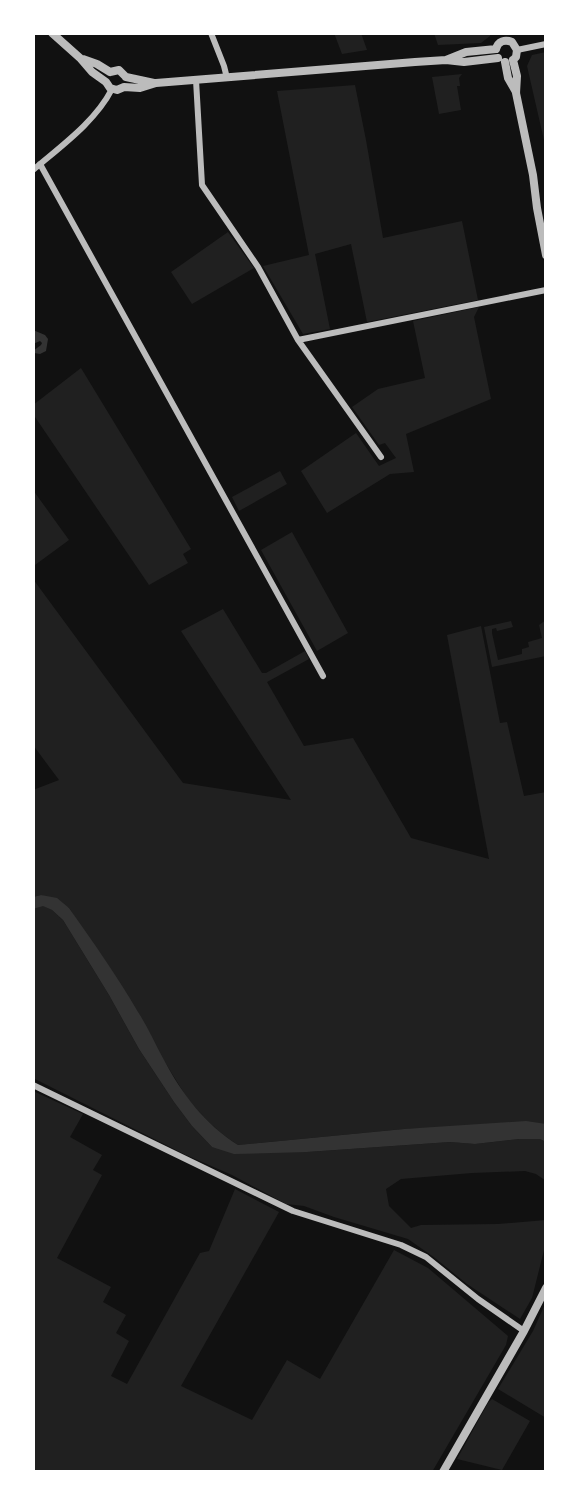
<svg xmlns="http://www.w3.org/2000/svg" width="579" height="1505" font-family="Raleway,sans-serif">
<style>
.green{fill:#202020}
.water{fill:#333}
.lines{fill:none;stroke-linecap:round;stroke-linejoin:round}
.minor{stroke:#bcbcbc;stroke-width:6}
.tertiary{stroke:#bcbcbc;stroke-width:8}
</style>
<rect width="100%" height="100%" fill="#111"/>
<path class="green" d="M334,33H361L367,50L342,54Z
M434,33H490V36L481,43L438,45Z
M546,52V149L527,66L532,55Z
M462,74L459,78L460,86H457L461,110L439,114L432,77Z
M355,85L366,140L383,238L462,221L478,300L367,322L351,244L315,254L330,329L303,334L263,266L309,255L277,91Z
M228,232L254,268L192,304L171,272Z
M479,307L474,317L491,399L406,434L414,472L390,474L327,513L301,471L356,433L379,466L396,458L385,443L379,445L352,407L378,389L425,378L413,321Z
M81,368L191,549L183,554L188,563L149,585L33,414V405Z
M280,471L287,484L239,511L232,497Z
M33,490L69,540L35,565L33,563Z
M292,532L348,633L317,651L261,550Z
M33,579L183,783L291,800L181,631L223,609L262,673H266L305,651L309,659L267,682L304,746L353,738L411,838L489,859L447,635L481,626L500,723L507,722L524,796L546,792V1124L404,1129L238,1145C218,1133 204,1117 189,1101L69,908L41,895L33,897V790L59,780L33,745Z
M546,620V656L492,667L484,627L511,621L513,627L497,631L496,628L492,629V633L498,660L522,654V649L529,647L528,642L542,638L539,625Z
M42,905L52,910L63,920L109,995L139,1049L174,1102L192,1126L212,1147L307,1152L450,1142L475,1144L519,1139H540L546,1142V1181L536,1174L525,1171L472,1173L401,1179L386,1189L389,1206L411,1228L421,1225L498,1224L546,1220V1242L532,1298L520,1319L467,1284L435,1258L408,1239L334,1217L304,1206L286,1204L232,1175L186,1155L33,1078V909Z
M33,1091L83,1114L70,1137L102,1155L93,1170L102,1175L57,1258L111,1287L103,1302L126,1315L116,1333L129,1341L111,1376L127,1384L200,1253L209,1251L235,1189L279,1212L181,1386L252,1420L287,1360L320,1379L394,1250L428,1268L508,1336L506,1345L432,1472H33Z
M546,1302V1418L498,1389L533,1331Z
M492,1399L530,1421L502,1470L457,1459L488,1403Z"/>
<path class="water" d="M33,330L45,335L48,339L46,351L40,354L34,353L33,351L41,345L42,343L40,341L33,344Z
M41,895L57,898L69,908C93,942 117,976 138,1012C148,1027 155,1044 164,1060C182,1094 205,1124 238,1145L404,1129L526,1121L546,1124V1142L540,1139H519L475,1144L450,1142L307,1152L234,1154L212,1147L192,1126L174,1102L139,1049L109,995L63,920L52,910L43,906L33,909V897Z"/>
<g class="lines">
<path class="minor" d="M211,33L224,66L227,78
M517,50L546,44
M196,80L202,185L258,267L298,340L381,457
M40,164L323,676
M33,170C61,146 95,122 112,89
M298,340L546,290
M33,1085L293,1211L401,1245L426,1257L478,1299L524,1331"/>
<path class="tertiary" d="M52,33L80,58L92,72L106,82L110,88L117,90L124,87L140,88L156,83L415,62L446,60L464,62L498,58
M496,49C498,41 505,39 512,42L517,50L516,57L513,60
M83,59L97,64L110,72
M446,60L466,52L496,49
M513,60L517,76L516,93L533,175L537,208L546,255
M505,62L508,78L516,92
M110,72L119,70L126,77
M126,77L154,83
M443,1472L524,1331L546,1288"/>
</g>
<rect width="579" height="1505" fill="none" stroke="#ffffff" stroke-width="70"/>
</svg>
